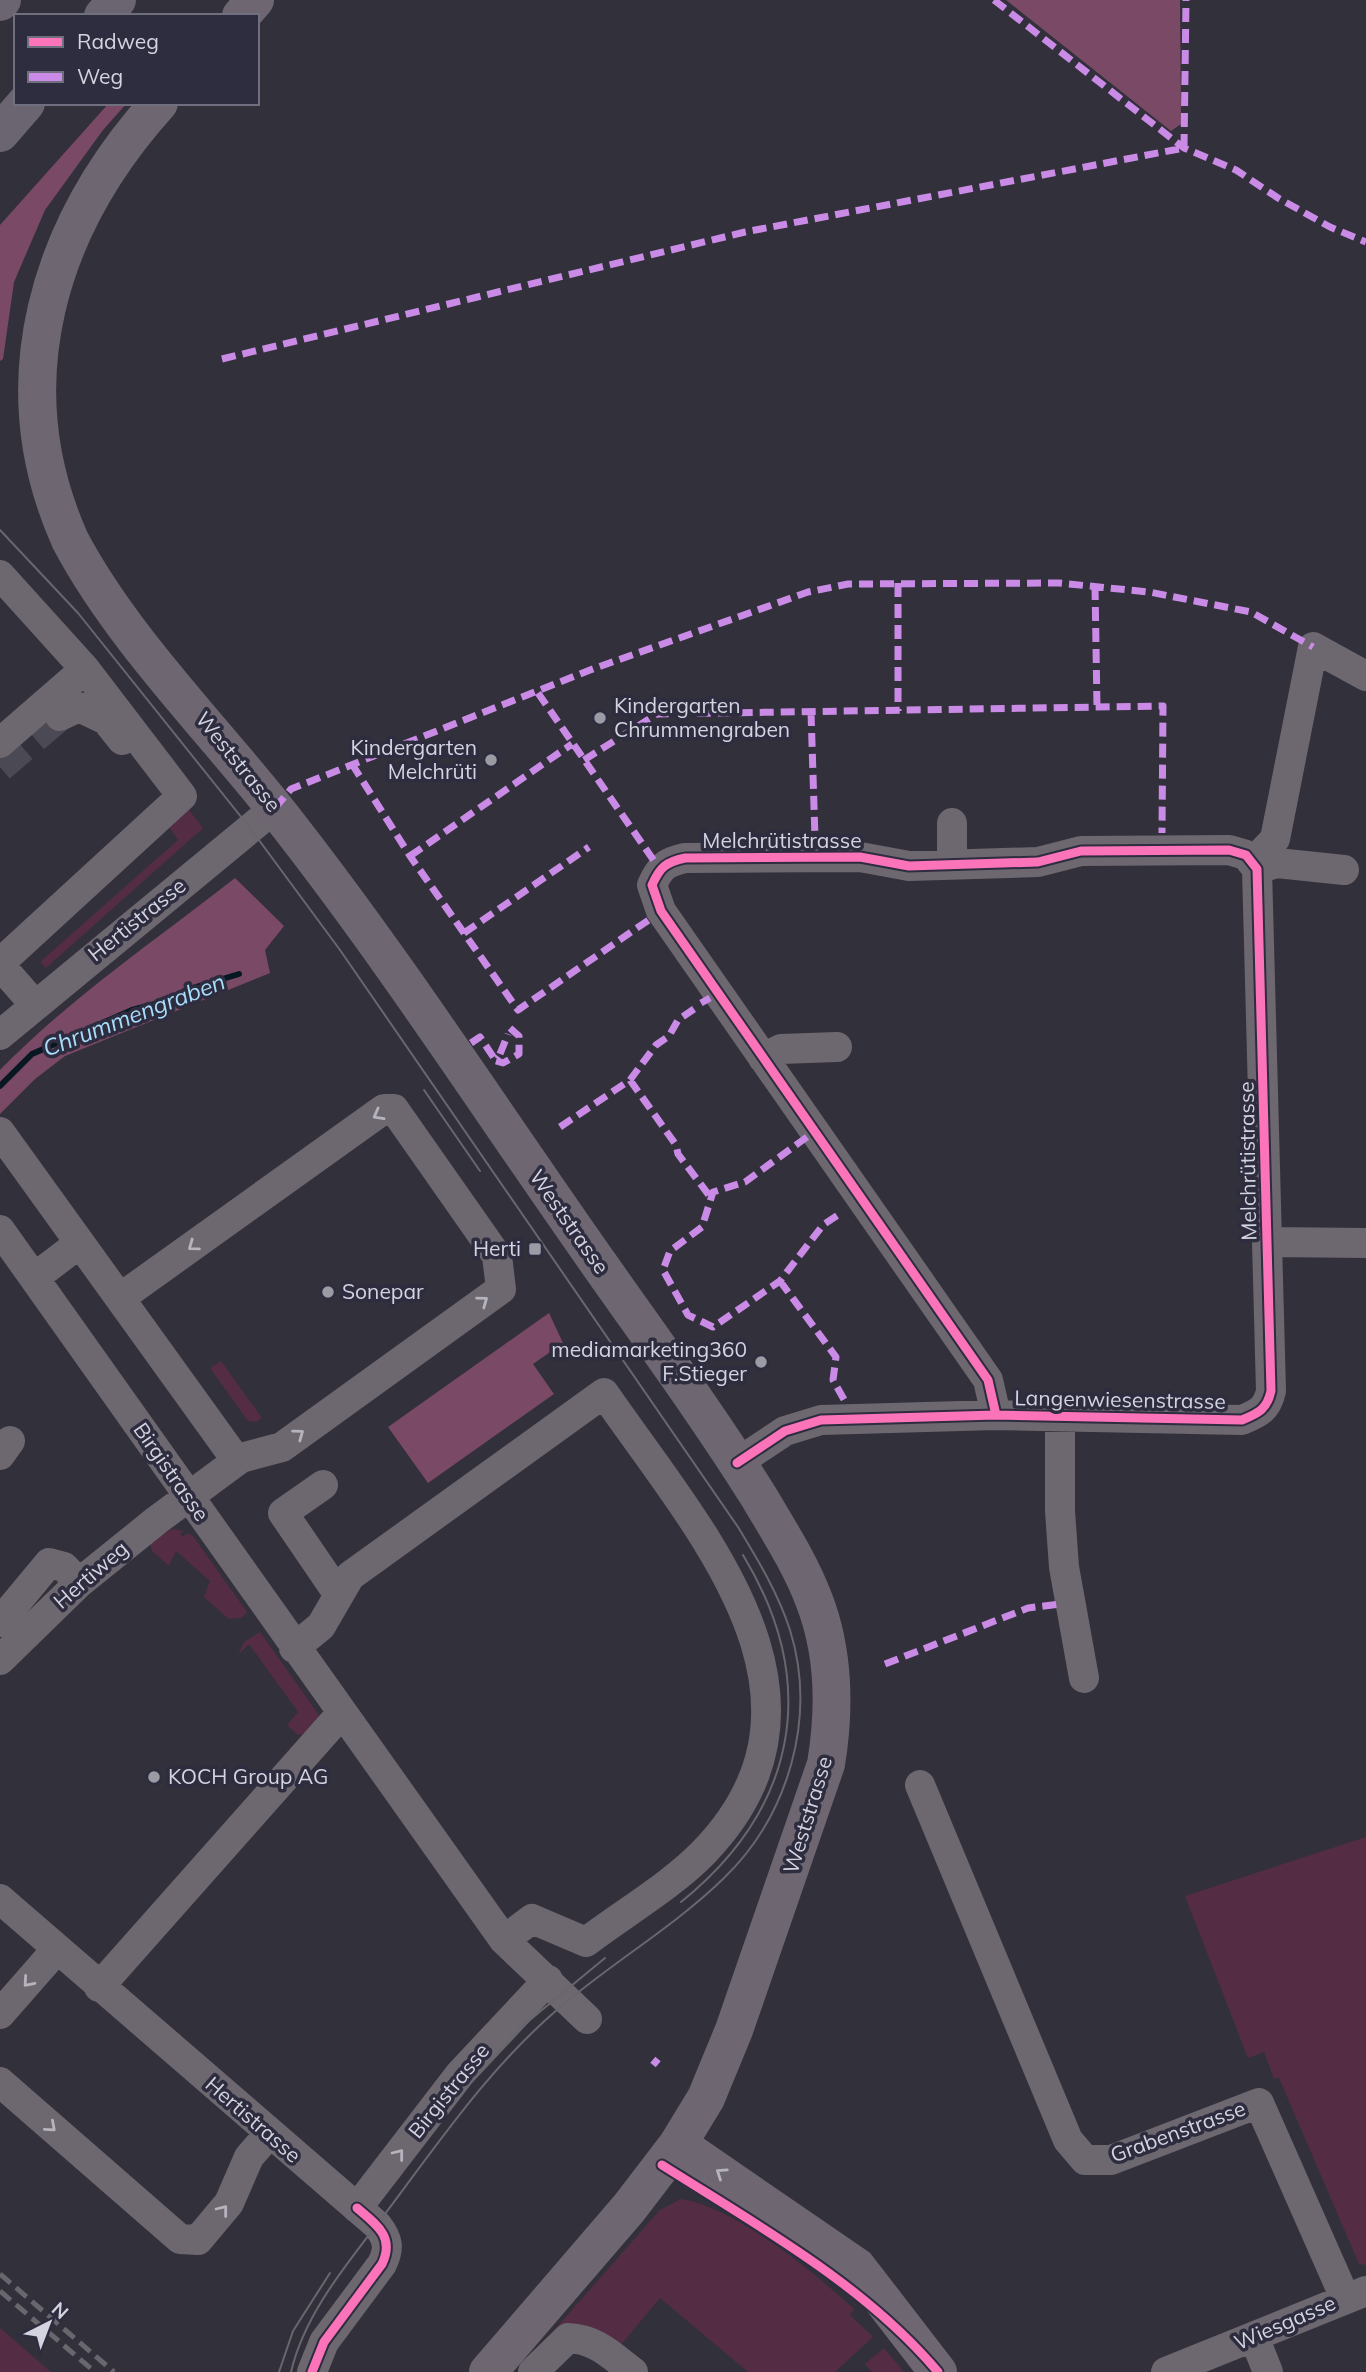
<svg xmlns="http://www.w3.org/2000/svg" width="1366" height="2372" font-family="Mulish,sans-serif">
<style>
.green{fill:#542d45}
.forest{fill:#7a4966}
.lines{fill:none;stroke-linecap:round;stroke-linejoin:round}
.stream{stroke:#071823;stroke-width:6}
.minor-tunnel{stroke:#4a4954;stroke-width:30;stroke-dasharray:30 15;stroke-linecap:butt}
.minor{stroke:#6d6770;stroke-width:30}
.major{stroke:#6e6772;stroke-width:38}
.highway{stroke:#6a6571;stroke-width:38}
.tram{stroke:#69666d;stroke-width:2}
.rail{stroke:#69666d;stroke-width:5;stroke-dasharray:14 7;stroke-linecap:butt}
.quiet{stroke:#ca8be6;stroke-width:7;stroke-dasharray:14 7;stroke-linecap:butt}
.cycleway-casing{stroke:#2e2c3f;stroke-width:13}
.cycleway{stroke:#fb73b8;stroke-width:9}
.oneway{stroke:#b5b3be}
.oneway2{stroke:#b5b3bf}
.poi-dot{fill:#9b9ba6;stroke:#2e2c3f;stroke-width:2.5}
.labels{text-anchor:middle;stroke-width:7;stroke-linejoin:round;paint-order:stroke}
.poi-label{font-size:21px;fill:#d4d4e0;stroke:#2e2c3f;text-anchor:start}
.street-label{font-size:21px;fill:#d4d4e0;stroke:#2e2c3f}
.water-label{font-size:23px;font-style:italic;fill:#a7ddfb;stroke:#2e2c3f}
</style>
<rect width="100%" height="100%" fill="#32303b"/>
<path class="green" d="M189,810L203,828L46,968L40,962L178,840L169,827Z
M221,1361L262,1418L256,1422L248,1421L210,1368Z
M172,1529L184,1531L180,1534L183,1537L188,1533L193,1536L247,1612L241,1618L229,1619L204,1597L210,1581L176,1551L169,1566L152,1551L150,1542Z
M260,1632L319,1715L312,1730L309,1727L305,1733L298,1735L287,1725L298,1712L249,1644L238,1655L244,1642Z
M1366,1837V2265L1359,2264L1279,2078L1274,2079L1264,2052L1248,2058L1185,1896Z
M681,2199C733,2206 815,2273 854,2309L850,2315L873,2337L835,2372H748L660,2298L620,2346L548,2337L660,2210Z
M0,2328L51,2372H0Z
M884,2348L904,2372H872L865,2364Z"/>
<path class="forest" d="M1006,0H1180L1181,124L1171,131Z
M109,103H127L103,130L45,210L14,282L3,359L0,361V225Z
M235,878L284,926L265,950L270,973L65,1056L35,1079L0,1114V1070C70,998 156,940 235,878Z
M549,1313L563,1343L533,1364L554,1394L428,1483L388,1427Z"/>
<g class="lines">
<path class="stream" d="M0,1086L32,1054L132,1010L170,1000L186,990L239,974"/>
<path class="minor-tunnel" d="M0,767L60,716"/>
<path class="minor" d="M0,575L85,669L0,743
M60,716L79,707L106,720L122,740
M952,823V864
M1253,862L1275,839L1313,647L1366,676
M1257,869L1277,863L1344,870
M0,963L182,796L85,669
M0,965L34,1004
M0,1035L275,808
M763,1058L781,1049L837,1047
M0,1132L237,1461
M0,1230L504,1940L587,2019
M1268,1242L1366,1243
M34,1278L80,1243
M1060,1416V1511L1064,1567L1084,1678
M0,1455L10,1441
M737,1463L785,1431L821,1420L996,1415L1242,1420C1259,1413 1267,1409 1271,1391L1257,869L1246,855L1229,850L1081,851L1038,862L909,866L860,857L685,858C666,862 660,867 652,885L661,911L988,1380L996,1415
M323,1485L283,1513L339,1595
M0,1622L49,1563L64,1567L79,1583
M294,1648L321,1626L350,1576L604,1393C695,1526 855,1696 704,1852C671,1886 624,1913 586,1942L532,1919L504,1940
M0,1660L79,1583L157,1520L241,1458L282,1447L501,1289L497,1256L394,1109H384L120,1298
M920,1785L1068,2140L1085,2160H1111L1259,2103L1345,2298
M0,1899L377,2225C388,2239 390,2248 382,2264L324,2342L312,2372
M99,1987L341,1714
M0,2014L57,1949
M0,2082L180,2239L198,2240L229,2203L249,2157L269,2134
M357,2208L460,2074L548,1980
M1254,2337L1268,2372
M533,2372L568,2338C596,2339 612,2356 633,2372
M1166,2372L1366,2291"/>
<path class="major" d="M241,16L255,0
M159,103C48,226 0,383 70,540C123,641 219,735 289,826C399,967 496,1118 599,1264C653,1341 709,1417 759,1497C779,1531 800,1563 814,1600C834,1651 835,1710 826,1764L734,2030L706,2098L678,2144L629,2208L488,2372
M678,2144L857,2267L938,2372"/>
<path class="highway" d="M0,2L2,0
M103,16L117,0
M0,133L26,103"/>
<path class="tram" d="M0,530L78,613L250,828L340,950L738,1527C758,1560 778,1593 790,1630C817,1717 789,1815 724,1878C674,1927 611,1963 558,2009C489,2068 439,2142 385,2214C349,2262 305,2312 291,2372
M424,1090L480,1171
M681,1902C797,1808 821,1684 743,1555
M469,2084L525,2024L605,1958
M279,2372L293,2331L330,2273"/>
<path class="rail" d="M0,2274L114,2372
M0,2291L95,2372"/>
<path class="quiet" d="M994,0L1184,148L1236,170L1278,198L1330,227L1366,242
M1184,148L1186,0
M222,359L745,232L1184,148
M898,583V711
M1095,586L1097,707
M538,693L659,868
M811,712L815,838
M584,760L657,714L1163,706L1162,833
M352,764L410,856L518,1010L653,917
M275,808L291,789L590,670L808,592L848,584L1059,583L1149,592L1251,612L1313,647
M410,856L572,744
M464,933L589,847
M701,1003L710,998
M471,1043L480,1037L496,1061L499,1057
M500,1054L508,1034
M496,1061L503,1063L519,1054V1036L510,1028
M630,1080L676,1145L678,1154L711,1198
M560,1127L630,1080L656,1045L669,1036L678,1020L694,1009
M807,1137L745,1182L713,1192L702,1227L670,1251L663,1270L688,1315L713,1327L780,1281L823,1225L841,1213
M780,1281L836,1357L833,1380L846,1403
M885,1664L1028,1608L1060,1604
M653,2065L658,2059"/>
<g class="cycleway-casing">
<path id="cycleway" d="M737,1463L785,1431L821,1420L996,1415L1242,1420C1259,1413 1267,1409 1271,1391L1257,869L1246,855L1229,850L1081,851L1038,862L909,866L860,857L685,858C666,862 660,867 652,885L661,911L988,1380L996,1415
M662,2165C757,2225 865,2285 938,2372
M312,2372L324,2342L382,2264C395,2237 377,2225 357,2208"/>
</g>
<use href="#cycleway" class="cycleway"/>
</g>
<defs><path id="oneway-chevron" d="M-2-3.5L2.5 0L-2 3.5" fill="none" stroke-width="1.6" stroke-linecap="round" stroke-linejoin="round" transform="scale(1.75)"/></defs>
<g class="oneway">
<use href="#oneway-chevron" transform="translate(378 1115) rotate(151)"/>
<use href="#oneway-chevron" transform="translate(193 1246) rotate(144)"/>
<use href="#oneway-chevron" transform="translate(483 1301) rotate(-36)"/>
<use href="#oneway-chevron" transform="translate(299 1434) rotate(-36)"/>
<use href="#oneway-chevron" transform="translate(28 1982) rotate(131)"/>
<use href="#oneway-chevron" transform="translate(51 2127) rotate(41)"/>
<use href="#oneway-chevron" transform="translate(399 2154) rotate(-52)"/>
<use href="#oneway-chevron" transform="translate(223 2210) rotate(-52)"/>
</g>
<use class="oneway2" href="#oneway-chevron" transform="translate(721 2173) rotate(-146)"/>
<g class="poi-dot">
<circle cx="600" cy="718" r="7"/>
<circle cx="491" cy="760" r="7"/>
<rect x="528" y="1242" width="14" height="14" rx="3.5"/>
<circle cx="328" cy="1292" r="7"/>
<circle cx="761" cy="1362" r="7"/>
<circle cx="154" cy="1777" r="7"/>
</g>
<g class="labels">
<g class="poi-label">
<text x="614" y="713">Kindergarten<tspan x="614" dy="24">Chrummengraben</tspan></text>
<text x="477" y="755" text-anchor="end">Kindergarten<tspan x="477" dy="24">Melchrüti</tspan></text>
<text x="521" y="1256" text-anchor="end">Herti</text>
<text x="342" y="1299">Sonepar</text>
<text x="747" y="1357" text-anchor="end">mediamarketing360<tspan x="747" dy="24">F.Stieger</tspan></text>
<text x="168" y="1784">KOCH Group AG</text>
</g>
<g class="street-label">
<text transform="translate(238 762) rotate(51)" y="7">Weststrasse</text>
<text x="782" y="848">Melchrütistrasse</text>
<text transform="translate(137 920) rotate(-39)" y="7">Hertistrasse</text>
<text transform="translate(1248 1161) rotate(-91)" y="7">Melchrütistrasse</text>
<text transform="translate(569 1222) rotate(55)" y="7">Weststrasse</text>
<text transform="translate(1120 1400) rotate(1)" y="7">Langenwiesenstrasse</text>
<text transform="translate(171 1472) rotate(55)" y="7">Birgistrasse</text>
<text transform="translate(91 1575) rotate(-41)" y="7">Hertiweg</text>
<text transform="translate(808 1815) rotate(-73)" y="7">Weststrasse</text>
<text transform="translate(449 2091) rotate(-51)" y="7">Birgistrasse</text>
<text transform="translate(253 2120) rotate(41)" y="7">Hertistrasse</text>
<text transform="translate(1178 2132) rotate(-20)" y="7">Grabenstrasse</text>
<text transform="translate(1285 2323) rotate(-23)" y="7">Wiesgasse</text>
</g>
<g class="water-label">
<text transform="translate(134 1015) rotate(-21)" y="8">Chrummengraben</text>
</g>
</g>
<rect x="14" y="14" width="245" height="91" fill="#2e2c3f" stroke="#706f7f" stroke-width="2"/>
<rect x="28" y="37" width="35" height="10" fill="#fb73b8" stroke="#706f7f" stroke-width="2"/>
<text x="77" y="49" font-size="21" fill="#d4d4e0">Radweg</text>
<rect x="28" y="72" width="35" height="10" fill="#ca8be6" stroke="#706f7f" stroke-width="2"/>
<text x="77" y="84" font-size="21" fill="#d4d4e0">Weg</text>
<g transform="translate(49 2323) rotate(42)" stroke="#2e2c3f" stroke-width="5" paint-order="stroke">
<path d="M0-5L12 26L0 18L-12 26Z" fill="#d4d4e0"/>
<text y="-10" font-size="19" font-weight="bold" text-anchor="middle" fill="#d4d4e0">N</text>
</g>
</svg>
